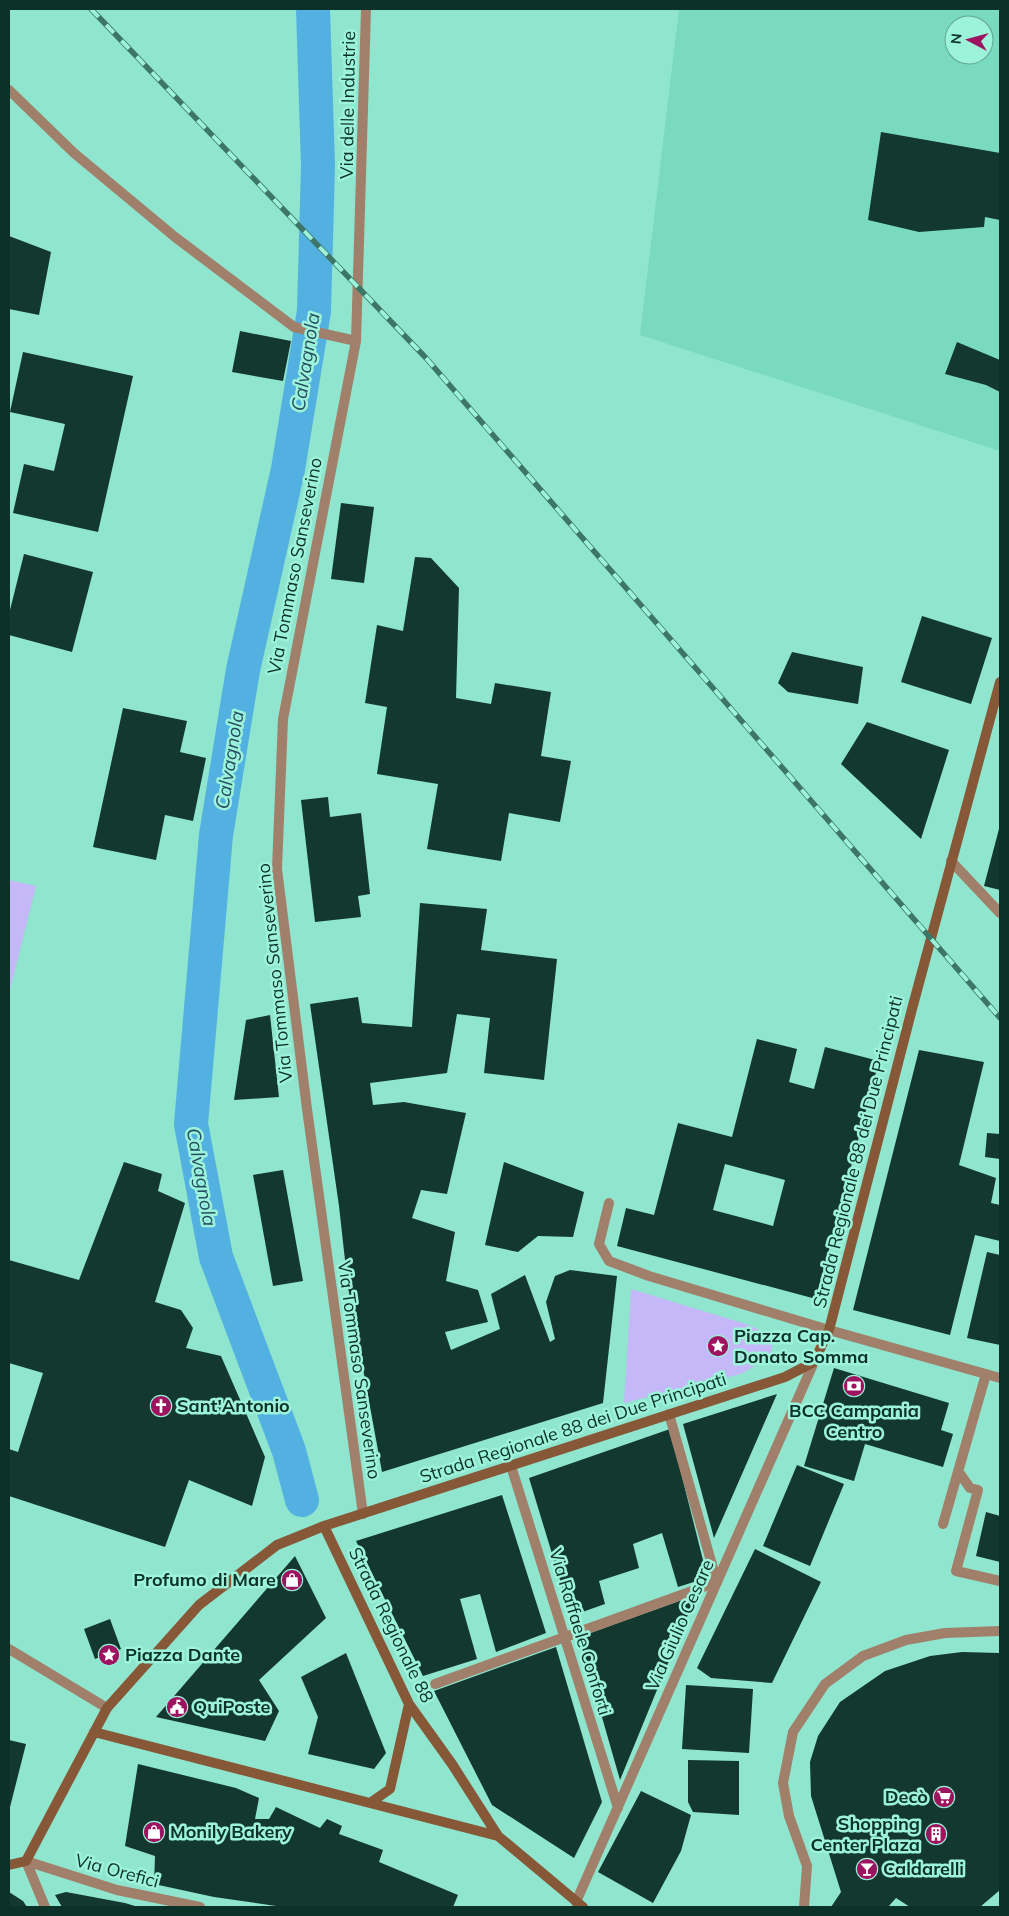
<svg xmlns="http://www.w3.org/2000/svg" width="1009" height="1916" font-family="Mulish,sans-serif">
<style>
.built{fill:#7adac0;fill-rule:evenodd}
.green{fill:#c5b8f8}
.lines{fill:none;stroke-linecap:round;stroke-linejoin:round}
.canal{stroke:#52b1e1;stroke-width:34}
.building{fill:#13382f;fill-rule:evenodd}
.service{stroke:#a1806b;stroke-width:10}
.pedestrian{stroke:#a1806b;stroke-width:10}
.minor{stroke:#a1806b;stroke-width:10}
.secondary{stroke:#875838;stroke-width:10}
.rail-casing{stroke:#3d7667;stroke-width:5.5}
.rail{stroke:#9cf3da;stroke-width:4;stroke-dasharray:11;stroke-linecap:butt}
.labels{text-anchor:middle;stroke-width:5;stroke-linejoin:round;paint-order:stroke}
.street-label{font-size:18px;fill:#0b3128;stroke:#9cf3da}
.poi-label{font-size:18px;font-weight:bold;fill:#0b3128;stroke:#9cf3da;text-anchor:start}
.water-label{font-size:19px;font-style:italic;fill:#264e63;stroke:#9cf3da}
</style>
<rect width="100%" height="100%" fill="#8fe5cd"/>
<path class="built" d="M679,9H1000V451L640,335ZM954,25H984V55H954Z"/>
<path class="green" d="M9,880L36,886L9,994Z
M631,1289L749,1325L774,1337L770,1357L741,1374L624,1403Z"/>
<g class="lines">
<path class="canal" d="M302,1500L289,1451L216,1257L191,1124L216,835L243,670L288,469L314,311L318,166L313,9"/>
</g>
<path class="building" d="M881,132L1000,153V220L985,217L984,227L919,232L868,220Z
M9,236L51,252L39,315L9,309Z
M240,331L291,341L283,381L232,372Z
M957,342L1000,360V392L986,385L945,374Z
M23,352L133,376L98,532L13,513L24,464L54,471L65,424L10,412Z
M341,503L374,507L364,583L331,579Z
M24,554L93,572L72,652L9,635V614Z
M415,557L431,558L459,588L456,698L491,704L495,683L551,692L541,756L571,761L560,822L509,813L501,861L427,849L438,784L377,774L387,707L365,703L377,625L403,631Z
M922,616L992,638L971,704L901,682Z
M792,652L863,667L858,704L788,692L778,683Z
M123,708L187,721L180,752L206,758L193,821L165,815L156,860L93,847Z
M867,722L949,750L921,839L841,764Z
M328,797L330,817L361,813L370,894L358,896L361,917L315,922L301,800Z
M1000,825V890L984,886Z
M420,903L487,909L481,950L557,959L544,1080L484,1073L490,1018L457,1014L447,1073L370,1083L373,1105L404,1102L466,1113L447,1194L421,1190L412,1218L455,1232L446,1281L478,1290L488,1322L445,1332L451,1350L500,1329L491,1294L525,1275L550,1342L555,1339L546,1302L555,1276L570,1270L617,1276L603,1403L382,1472L348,1287L339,1206L310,1004L358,997L362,1023L412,1027Z
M270,1015L279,1097L234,1100L246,1020Z
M757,1039L797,1049L789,1082L814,1089L825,1047L879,1061L816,1299L617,1246L626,1208L654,1215L678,1123L732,1137ZM725,1164L785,1180L773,1226L713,1210Z
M919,1050L984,1062L959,1165L996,1178L991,1203L1000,1205V1241L975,1235L950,1335L853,1310Z
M987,1133L1000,1134V1159L985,1157Z
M124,1162L162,1174L158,1191L185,1203L155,1302L181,1310L193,1328L186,1348L221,1356L265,1457L252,1506L189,1480L165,1547L9,1496V1449L18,1452L43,1373L9,1363V1260L79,1280Z
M504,1162L584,1192L573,1237L538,1236L518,1252L485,1245Z
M283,1170L303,1281L273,1286L253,1175Z
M987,1252L1000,1255V1345L967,1338Z
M834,1368L949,1403L941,1430L953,1434L943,1467L865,1444L854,1481L804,1466Z
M777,1394L714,1538L683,1424Z
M670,1429L704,1564L700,1580L678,1587L662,1533L633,1544L639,1568L599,1581L605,1604L571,1616L529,1478Z
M797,1465L844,1484L810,1566L763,1546Z
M502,1495L546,1633L496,1652L480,1594L460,1599L477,1659L423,1676L356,1541Z
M986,1512L1000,1516V1562L976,1556Z
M755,1549L821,1582L772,1683L711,1678L697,1668Z
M295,1556L326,1618L259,1680L279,1711L265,1741L156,1717Z
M696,1595L620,1780L579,1637Z
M110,1619L121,1649L95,1659L84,1629Z
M556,1647L602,1802L574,1858L492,1805L434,1691Z
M962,1652L1000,1653V1890L980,1907H910L896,1898L888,1907H831L841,1892L811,1796L810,1762L818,1736L840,1702L885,1671L930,1656Z
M346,1653L386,1753L374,1769L308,1754L318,1717L301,1677Z
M686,1685L753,1689L749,1753L682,1749Z
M9,1740L26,1744L9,1811Z
M688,1760L739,1761V1815L693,1812L688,1802Z
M138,1764L236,1788L259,1798L255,1819H269L276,1807L320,1828L327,1819L342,1826L339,1834L383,1850L379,1862L458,1895L453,1907H283L214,1897L154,1884L155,1856L125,1846Z
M641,1791L691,1815L681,1851L653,1903L598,1872Z
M9,1892L23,1901L27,1907H9Z
M66,1892L125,1903L138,1907H62L55,1895Z"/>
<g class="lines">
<path class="service" d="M669,1414L717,1582
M958,1471L970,1488L978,1490L956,1571L1000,1581
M943,1524L986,1374
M804,1907L807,1866L789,1816L783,1783L793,1732L825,1684L863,1656L906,1640L945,1633L1000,1631"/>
<path class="pedestrian" d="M26,1861L45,1907"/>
<path class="minor" d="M9,90L74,153L175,237L294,327L356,341
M951,861L1000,913
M609,1203L599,1244L609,1261L649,1276L829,1330L1000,1378
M511,1466L618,1808
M363,1514L307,1109L277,869L283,719L356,341L366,9
M9,1649L107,1708
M435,1684L717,1582
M26,1861L117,1890L200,1907
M576,1902L814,1362"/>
<path class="secondary" d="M324,1526L409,1704L452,1764L498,1836
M94,1732L498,1836L583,1907
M370,1803L390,1789L409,1704
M9,1865L26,1861L107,1708L199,1605L277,1545L324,1526L785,1377L814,1362L829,1330L912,1009L1000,682"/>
<g class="rail-casing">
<path id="rail" d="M91,9L426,358L1000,1018"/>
</g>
<use href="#rail" class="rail"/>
</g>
<defs>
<g id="sight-disc" transform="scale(1.125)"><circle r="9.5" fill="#9e1360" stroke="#9cf3da"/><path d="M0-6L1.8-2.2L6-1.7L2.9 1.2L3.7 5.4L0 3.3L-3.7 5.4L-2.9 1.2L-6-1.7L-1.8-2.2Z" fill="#fff"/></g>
<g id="bank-disc" transform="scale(1.125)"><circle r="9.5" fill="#9e1360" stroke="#9cf3da"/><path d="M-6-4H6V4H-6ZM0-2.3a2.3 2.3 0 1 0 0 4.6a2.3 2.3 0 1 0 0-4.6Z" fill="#fff"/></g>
<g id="church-disc" transform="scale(1.125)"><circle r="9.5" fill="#9e1360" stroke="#9cf3da"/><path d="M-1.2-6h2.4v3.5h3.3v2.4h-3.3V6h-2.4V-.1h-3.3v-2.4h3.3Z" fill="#fff"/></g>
<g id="shop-disc" transform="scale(1.125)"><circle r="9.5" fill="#9e1360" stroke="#9cf3da"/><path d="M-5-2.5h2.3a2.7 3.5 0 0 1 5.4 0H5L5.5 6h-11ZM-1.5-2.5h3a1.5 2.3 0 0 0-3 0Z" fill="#fff"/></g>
<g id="civic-disc" transform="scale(1.125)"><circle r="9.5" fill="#9e1360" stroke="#9cf3da"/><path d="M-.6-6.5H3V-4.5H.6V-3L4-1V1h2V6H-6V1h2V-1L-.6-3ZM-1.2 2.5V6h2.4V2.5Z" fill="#fff"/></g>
<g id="supermarket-disc" transform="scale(1.125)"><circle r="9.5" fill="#9e1360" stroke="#9cf3da"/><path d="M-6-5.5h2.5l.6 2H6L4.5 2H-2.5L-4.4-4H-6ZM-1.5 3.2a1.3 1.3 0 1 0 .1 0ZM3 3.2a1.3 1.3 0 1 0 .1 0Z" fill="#fff"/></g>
<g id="building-disc" transform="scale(1.125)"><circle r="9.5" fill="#9e1360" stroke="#9cf3da"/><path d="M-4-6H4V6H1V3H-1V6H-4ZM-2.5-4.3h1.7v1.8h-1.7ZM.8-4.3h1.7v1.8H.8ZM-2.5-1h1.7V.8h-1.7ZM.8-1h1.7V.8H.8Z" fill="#fff"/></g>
<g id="bar-disc" transform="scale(1.125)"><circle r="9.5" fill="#9e1360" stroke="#9cf3da"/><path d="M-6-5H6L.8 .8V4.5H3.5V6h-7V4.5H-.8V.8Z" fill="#fff"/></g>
</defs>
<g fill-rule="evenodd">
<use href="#sight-disc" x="718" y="1346"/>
<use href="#bank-disc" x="854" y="1386"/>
<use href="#church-disc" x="161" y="1406"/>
<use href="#shop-disc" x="292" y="1580"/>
<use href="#sight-disc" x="109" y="1655"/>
<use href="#civic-disc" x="177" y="1707"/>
<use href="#supermarket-disc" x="944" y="1797"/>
<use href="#shop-disc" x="154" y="1832"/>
<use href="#building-disc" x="936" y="1834"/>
<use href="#bar-disc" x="867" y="1869"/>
</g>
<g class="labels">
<g class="street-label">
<text transform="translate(348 105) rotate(-89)" y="6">Via delle Industrie</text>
<text transform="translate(295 566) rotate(-79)" y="6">Via Tommaso Sanseverino</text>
<text transform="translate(275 973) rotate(-96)" y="6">Via Tommaso Sanseverino</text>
<text transform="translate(858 1152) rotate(-76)" y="6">Strada Regionale 88 dei Due Principati</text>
<text transform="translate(359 1370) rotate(82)" y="6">Via Tommaso Sanseverino</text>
<text transform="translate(573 1428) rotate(-18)" y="6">Strada Regionale 88 dei Due Principati</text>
<text transform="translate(391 1625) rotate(64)" y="6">Strada Regionale 88</text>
<text transform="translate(680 1625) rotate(-66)" y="6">Via Giulio Cesare</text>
<text transform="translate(580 1632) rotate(73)" y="6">Via Raffaele Conforti</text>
<text transform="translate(117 1871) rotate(15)" y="6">Via Orefici</text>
</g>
<g class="poi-label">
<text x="734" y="1342">Piazza Cap.<tspan x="734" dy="21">Donato Somma</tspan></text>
<text x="177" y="1412">Sant'Antonio</text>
<text x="854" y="1417" text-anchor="middle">BCC Campania<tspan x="854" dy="21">Centro</tspan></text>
<text x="276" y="1586" text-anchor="end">Profumo di Mare</text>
<text x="125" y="1661">Piazza Dante</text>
<text x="193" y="1713">QuiPoste</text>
<text x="928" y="1803" text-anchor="end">Decò</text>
<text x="920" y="1830" text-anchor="end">Shopping<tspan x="920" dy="21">Center Plaza</tspan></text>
<text x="170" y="1838">Monily Bakery</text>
<text x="883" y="1875">Caldarelli</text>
</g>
<g class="water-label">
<text transform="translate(305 362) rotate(-81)" y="7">Calvagnola</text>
<text transform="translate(229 760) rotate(-81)" y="7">Calvagnola</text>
<text transform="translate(202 1177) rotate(80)" y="7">Calvagnola</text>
</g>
</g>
<rect width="1009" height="1916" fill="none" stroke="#0b3128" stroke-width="20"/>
<g transform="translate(969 40) rotate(276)"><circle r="24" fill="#9cf3da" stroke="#62a593"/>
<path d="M0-4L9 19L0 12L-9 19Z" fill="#9e1360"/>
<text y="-8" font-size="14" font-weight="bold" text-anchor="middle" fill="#0b3128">N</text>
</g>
</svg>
